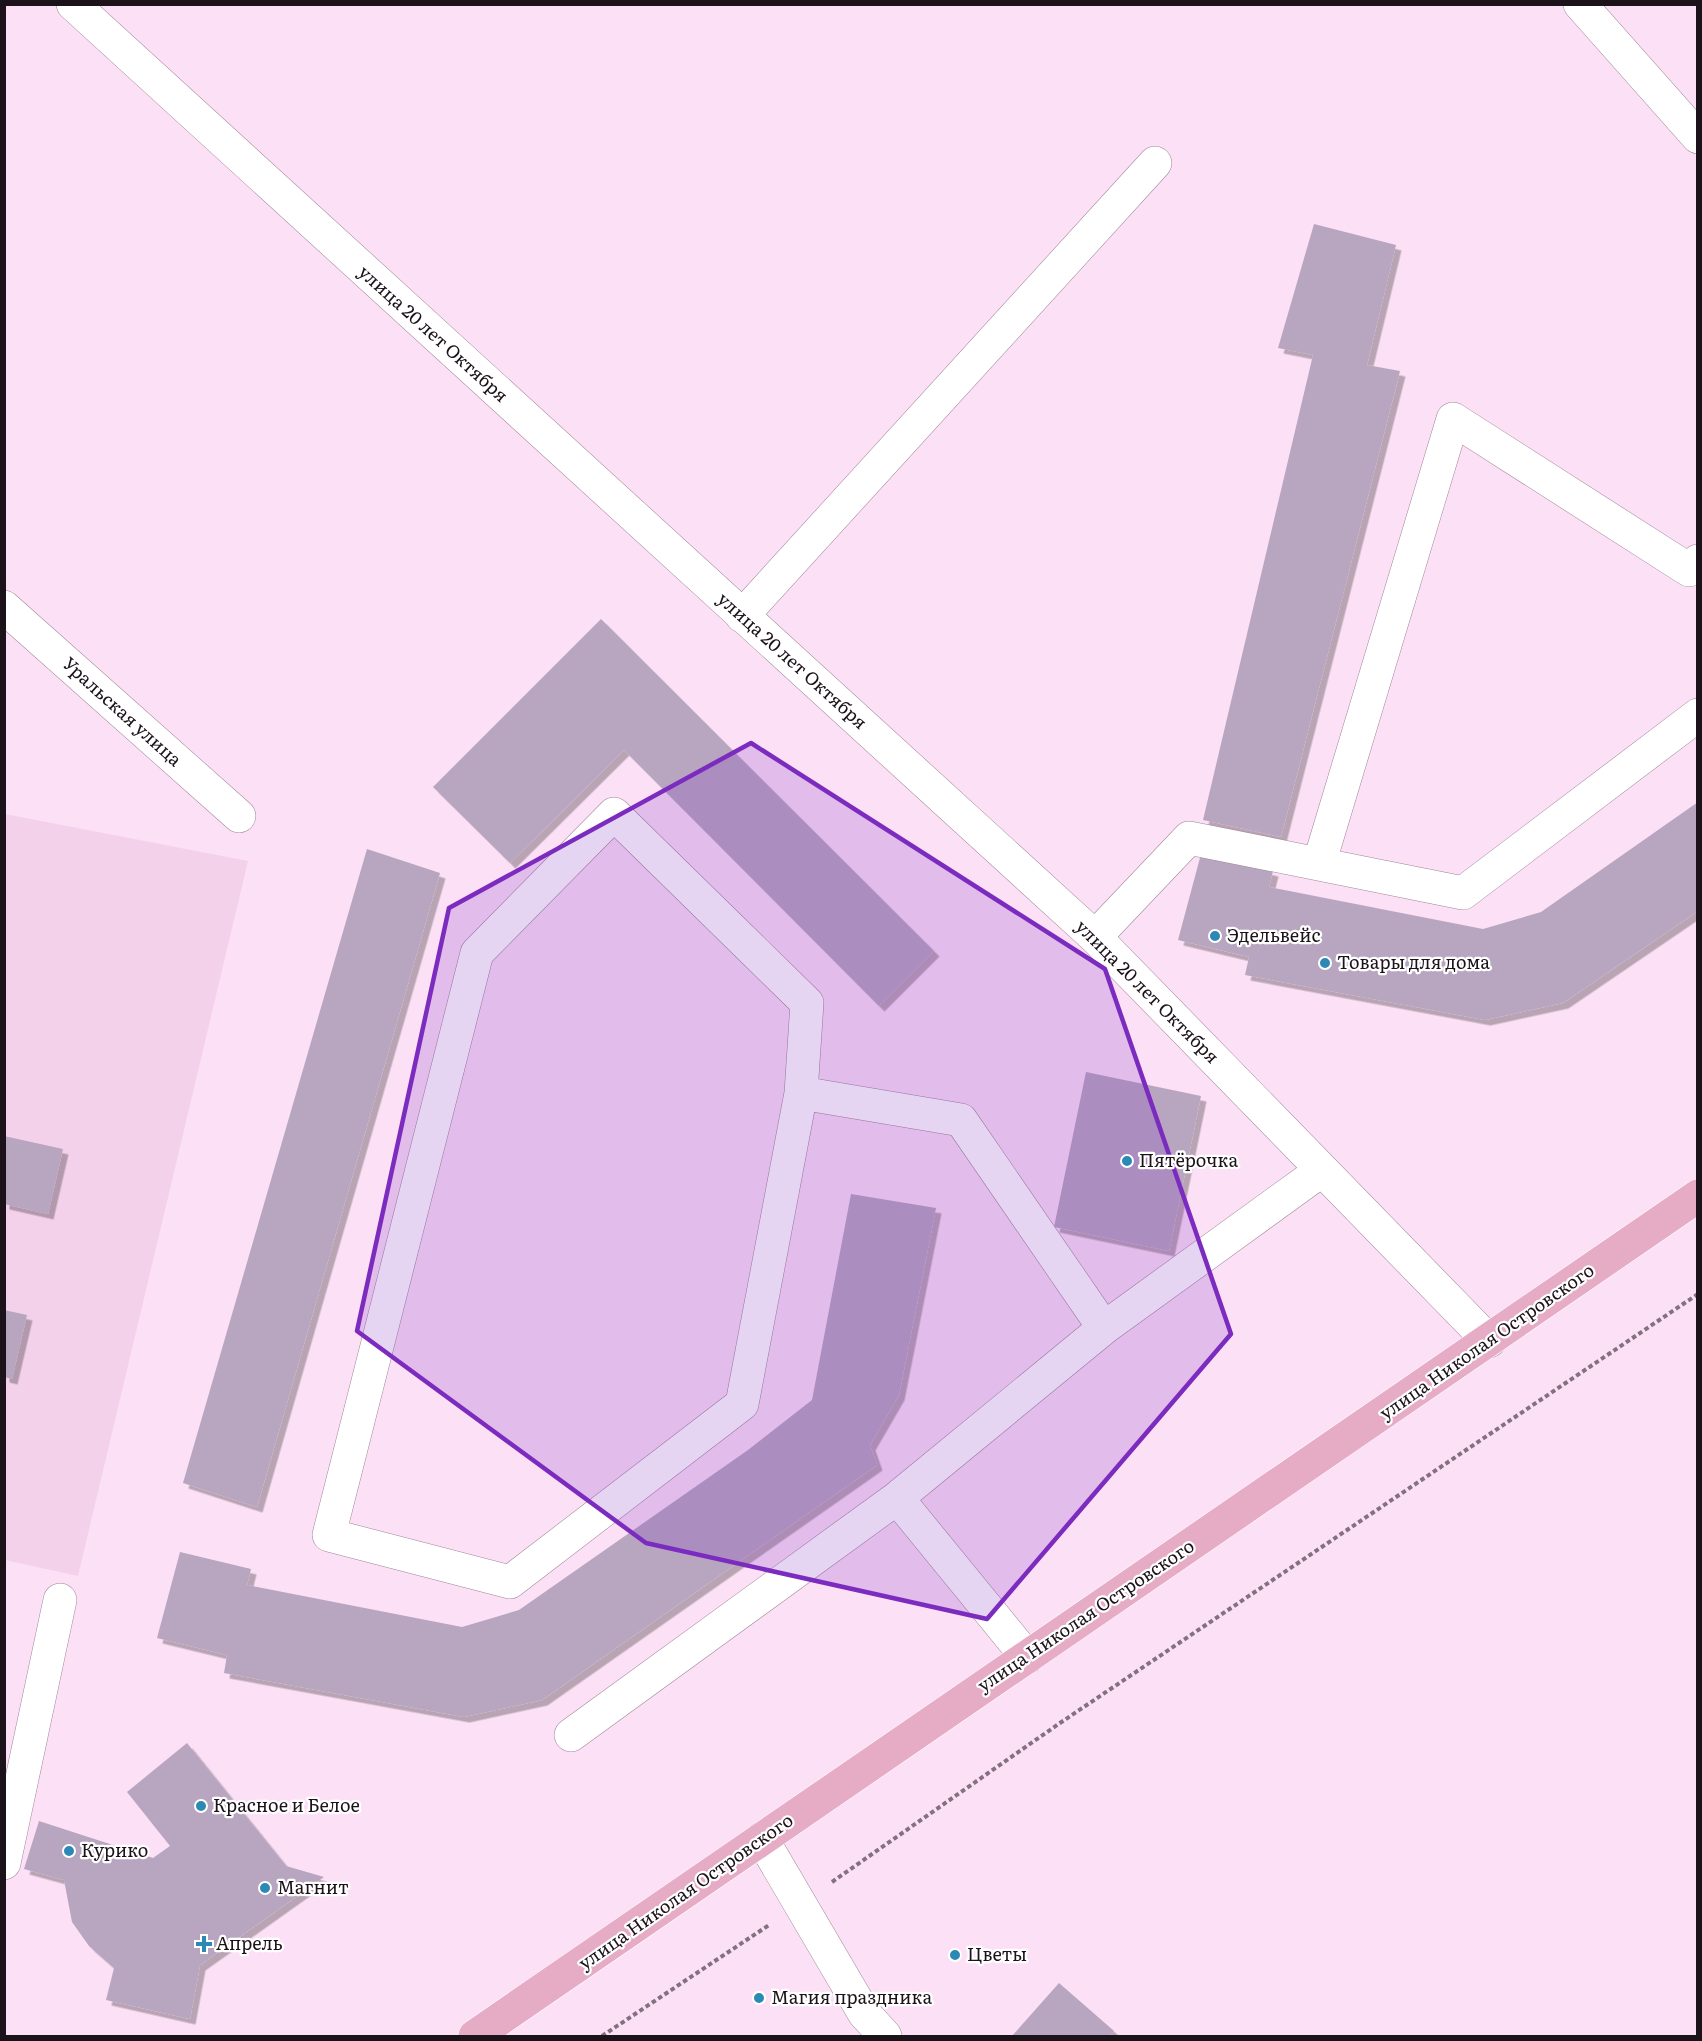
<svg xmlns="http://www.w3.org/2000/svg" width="1702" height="2041" font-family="Literata,serif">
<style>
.built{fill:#f3d1eb}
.building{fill:#b8a6c1;filter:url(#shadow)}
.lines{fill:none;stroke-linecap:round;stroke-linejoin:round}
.minor-casing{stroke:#9f8699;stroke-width:34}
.major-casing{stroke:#fff;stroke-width:34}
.path{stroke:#83717f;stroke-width:4;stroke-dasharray:4.5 3;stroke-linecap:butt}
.minor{stroke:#fff;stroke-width:33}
.major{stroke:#e7acc5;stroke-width:33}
.marked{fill:#7b2cbf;fill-opacity:0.2;stroke:#7b2cbf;stroke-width:4.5;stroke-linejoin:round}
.poi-dot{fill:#2c88b4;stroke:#fff;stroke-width:2}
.labels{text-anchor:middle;stroke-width:4.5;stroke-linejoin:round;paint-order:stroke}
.street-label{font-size:18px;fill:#1c121a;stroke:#fff}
.poi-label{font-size:18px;fill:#1c121a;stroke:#fff;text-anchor:start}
</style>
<defs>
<filter id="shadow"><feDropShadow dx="5.5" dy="5.5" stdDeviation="0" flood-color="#0004"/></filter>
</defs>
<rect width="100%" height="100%" fill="#fce0f5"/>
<path class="built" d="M5,814L248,861L78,1576L5,1560Z"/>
<path class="building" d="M1314,224L1396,245L1367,365L1400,371L1281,837L1203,820L1313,355L1278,348Z
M601,619L934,951L879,1006L624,750L510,863L433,787Z
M1698,802V911L1563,1003L1485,1020L1245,975L1249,957L1178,940L1201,854L1273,871L1269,887L1483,929L1541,912Z
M367,849L440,873L257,1507L183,1483Z
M1086,1072L1201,1096L1169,1251L1054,1227Z
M4,1136L63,1149L48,1214L4,1204Z
M851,1194L936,1208L899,1395L870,1445L877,1465L542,1700L464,1717L224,1673L227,1655L157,1638L180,1552L251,1569L247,1585L462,1627L519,1610L748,1450L812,1400Z
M4,1310L27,1315L12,1379L4,1377Z
M187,1743L286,1866L324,1877L200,1965L190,2019L106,2000L114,1968L89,1946L72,1922L64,1880L24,1869L39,1821L153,1858L170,1846L127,1792Z
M1059,1983L1114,2031L1110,2036H1012Z"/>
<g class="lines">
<g class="minor-casing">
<path id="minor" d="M73,4L1095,937L1489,1341
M1580,4L1698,137
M4,607L239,816
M742,616L1155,163
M1319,864L1453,419L1689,570L1698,561
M1095,937L1189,838L1463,893L1698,715
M801,1093L742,1404L510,1582L329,1535L477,953L614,814L807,1003L801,1093L961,1120L1104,1328L1322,1170
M1027,1657L897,1498L1104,1328
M571,1735L897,1498
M762,1839L864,2013L885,2036
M4,1863L60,1600"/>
</g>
<g class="major-casing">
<path id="major" d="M475,2036L1698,1196"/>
</g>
<path class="path" d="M832,1882L1060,1723L1698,1294
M602,2036L769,1925"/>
<use href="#minor" class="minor"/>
<use href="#major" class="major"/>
</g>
<path class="marked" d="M751,743L1105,969L1231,1334L987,1619L646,1543L357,1331L449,908Z"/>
<g class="poi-dot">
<circle cx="1215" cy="936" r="6"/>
<circle cx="1325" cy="963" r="6"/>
<circle cx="1127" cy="1161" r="6"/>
<circle cx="201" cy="1806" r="6"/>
<circle cx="69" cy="1851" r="6"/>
<circle cx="265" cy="1888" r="6"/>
<path d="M201 1935h6v6h6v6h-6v6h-6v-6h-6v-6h6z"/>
<circle cx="955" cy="1955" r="6"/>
<circle cx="759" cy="1998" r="6"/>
</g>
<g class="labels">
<g class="street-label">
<text transform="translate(433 334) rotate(42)" y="6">улица 20 лет Октября</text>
<text transform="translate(792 661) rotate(42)" y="6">улица 20 лет Октября</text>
<text transform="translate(122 712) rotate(42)" y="6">Уральская улица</text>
<text transform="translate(1147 992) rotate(45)" y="6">улица 20 лет Октября</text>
<text transform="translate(1487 1342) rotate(-35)" y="6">улица Николая Островского</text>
<text transform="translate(1086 1616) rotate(-34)" y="6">улица Николая Островского</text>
<text transform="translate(686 1892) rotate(-35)" y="6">улица Николая Островского</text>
</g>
<g class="poi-label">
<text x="1227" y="942">Эдельвейс</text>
<text x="1337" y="969">Товары для дома</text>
<text x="1139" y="1167">Пятёрочка</text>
<text x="213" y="1812">Красное и Белое</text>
<text x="81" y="1857">Курико</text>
<text x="277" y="1894">Магнит</text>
<text x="216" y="1950">Апрель</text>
<text x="967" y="1961">Цветы</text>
<text x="771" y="2004">Магия праздника</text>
</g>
</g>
<rect width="1702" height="2041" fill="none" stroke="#1c121a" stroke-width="12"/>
</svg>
